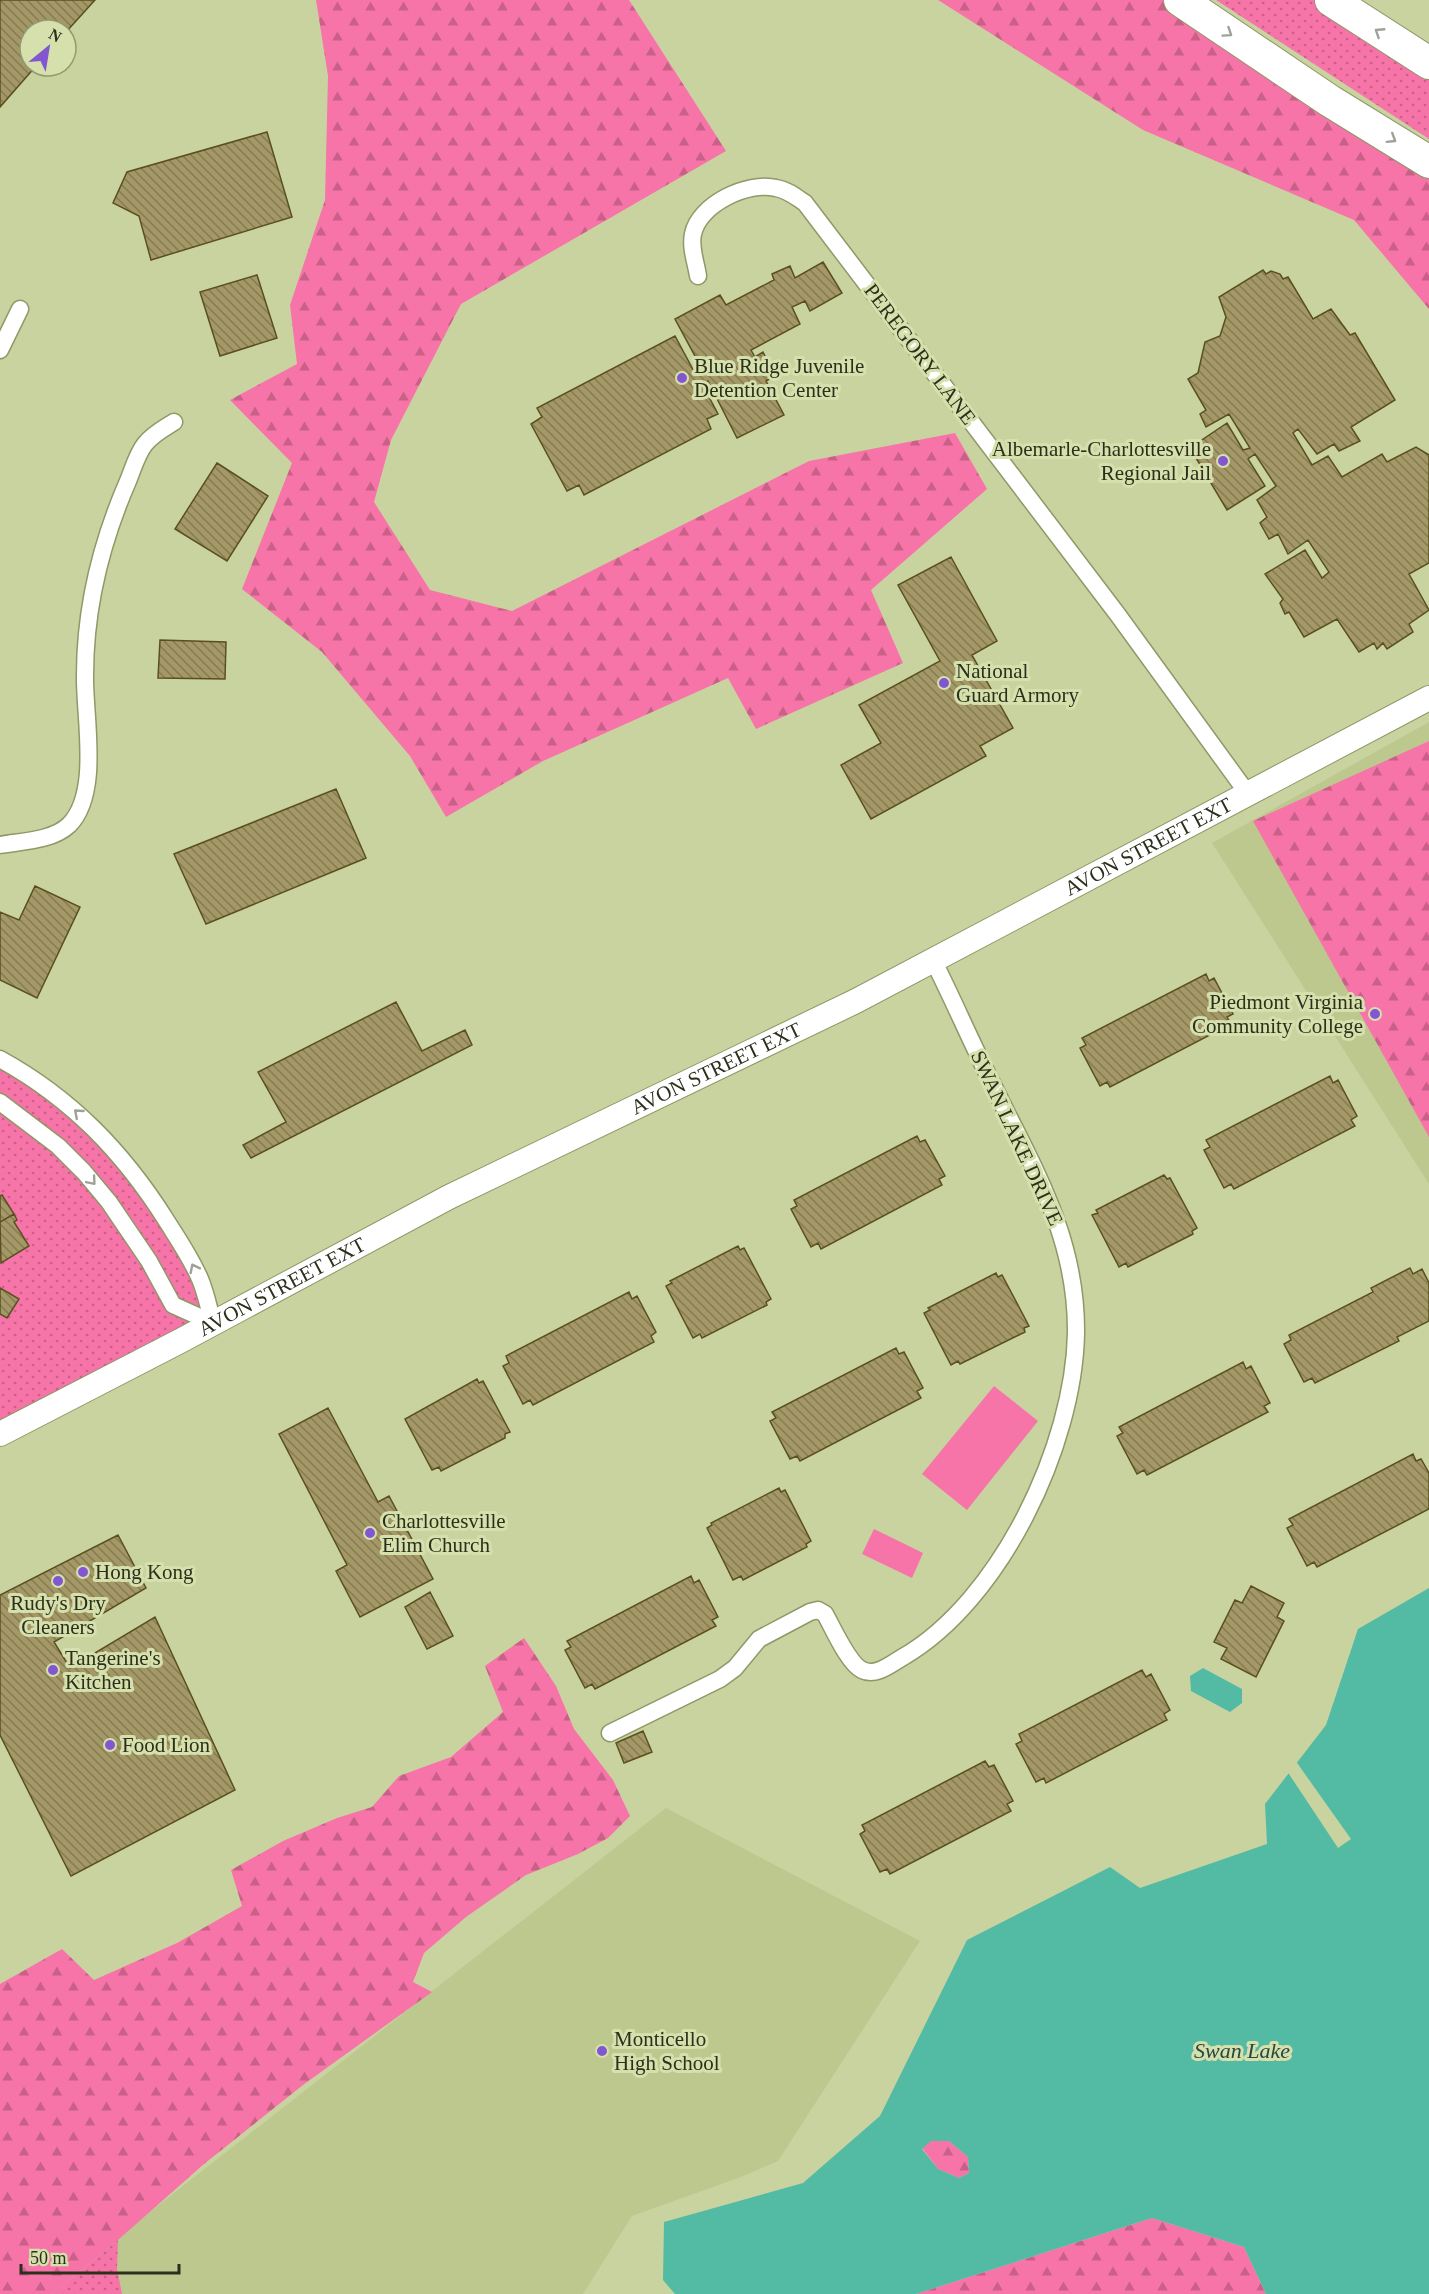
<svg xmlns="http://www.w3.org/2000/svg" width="1429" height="2294" font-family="Georgia,serif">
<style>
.built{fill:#bdc88e}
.grass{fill:url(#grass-dots)}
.forest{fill:url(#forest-firs)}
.pitch{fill:#f774a8}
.water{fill:#53baa3;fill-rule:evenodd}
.pier{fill:#c9d3a0}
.building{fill:url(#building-back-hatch);stroke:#5a501f;stroke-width:1.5}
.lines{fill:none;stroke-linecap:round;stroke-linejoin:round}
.street-casing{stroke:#8f9867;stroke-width:19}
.secondary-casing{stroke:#8f9867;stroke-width:26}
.highway-casing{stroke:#8f9867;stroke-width:34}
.street{stroke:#fff;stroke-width:16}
.secondary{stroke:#fff;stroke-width:24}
.highway{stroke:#fff;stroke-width:32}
.oneway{stroke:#a0a198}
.poi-dot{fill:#8256d0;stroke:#d6e0ad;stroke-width:2}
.labels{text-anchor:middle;stroke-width:6;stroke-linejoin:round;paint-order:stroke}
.street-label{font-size:21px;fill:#2b2f1b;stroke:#d6e0ad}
.poi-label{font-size:21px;fill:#2b2f1b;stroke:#d6e0ad;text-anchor:start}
.water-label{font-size:22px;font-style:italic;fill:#284840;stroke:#d6e0ad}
</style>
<defs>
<pattern id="grass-dots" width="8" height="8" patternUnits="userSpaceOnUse" patternTransform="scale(1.5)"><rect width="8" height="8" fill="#f774a8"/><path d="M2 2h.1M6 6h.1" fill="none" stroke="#c86088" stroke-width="1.8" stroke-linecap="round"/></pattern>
<pattern id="forest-firs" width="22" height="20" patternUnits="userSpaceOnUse" patternTransform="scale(1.5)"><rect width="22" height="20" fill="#f774a8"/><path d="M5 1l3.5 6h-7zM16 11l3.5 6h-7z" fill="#c86088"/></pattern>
<pattern id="building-back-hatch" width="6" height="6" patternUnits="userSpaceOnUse" patternTransform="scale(1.5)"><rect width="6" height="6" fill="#a49867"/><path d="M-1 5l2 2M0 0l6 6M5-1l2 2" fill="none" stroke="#867c54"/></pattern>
</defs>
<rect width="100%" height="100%" fill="#c9d3a0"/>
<path class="built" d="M1429,722V1184L1212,843Z
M666,1808L920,1941L778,2161L741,2177L632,2216L583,2294H45Z"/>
<path class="grass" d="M1216,0H1320L1429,73V139Z
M0,1059L68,1104L185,1250L213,1323L0,1434Z
M118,2240L117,2269L122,2294H52Z"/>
<path class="forest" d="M316,0H629L726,151L461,304L391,440L374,502L430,590L512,611L809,461L955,433L987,489L871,590L903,663L756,729L728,678L543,761L446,817L410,756L322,652L242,589L292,463L230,400L297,364L290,305L325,200L328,76Z
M938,0H1180L1429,162V309L1354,220L1143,130Z
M1429,741V1137L1253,821Z
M524,1638L556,1686L574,1729L613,1780L630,1816L608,1838L578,1854L526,1875L466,1917L424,1953L413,1982L432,1992L303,2085L204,2164L118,2240L52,2294H0V1984L62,1949L94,1980L177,1943L242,1906L231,1870L283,1841L337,1818L372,1807L399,1776L451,1757L503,1712L485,1666Z
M931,2141H949L968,2157L969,2173L959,2178L938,2169L922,2148Z
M1152,2218L1244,2247L1266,2294H916Z"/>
<path class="pitch" d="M994,1386L1038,1421L967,1510L922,1474Z
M874,1529L923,1553L912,1578L862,1554Z"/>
<path class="water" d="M1429,1588V2294H1266L1244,2247L1152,2218L916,2294H675L663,2280L664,2222L803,2183L880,2116L967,1940L1110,1867L1140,1888L1267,1844L1265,1804L1326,1725L1358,1629ZM931,2141H949L968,2157L969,2173L959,2178L938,2169L922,2149Z
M1203,1668L1242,1689V1703L1230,1712L1191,1691L1190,1676Z"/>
<path class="pier" d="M1295,1760L1351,1839L1338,1848L1287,1771Z"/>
<path class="building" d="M0,0H95L66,32V30H30V66H36L0,107Z
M267,132L292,217L151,260L139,216L113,203L127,172Z
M823,262L842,293L810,311L805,301L792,307L800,324L751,350L755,357L763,352L775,376L766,381L784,415L737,438L708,381L702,384L718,414L707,419L711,429L584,495L579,485L567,491L531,424L542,417L537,408L675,336L696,375L703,371L675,319L720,295L726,305L774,280L772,274L790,266L795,278Z
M1263,270L1266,274L1271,271L1280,274L1283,279L1288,277L1313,319L1331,309L1350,335L1355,333L1395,400L1351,427L1360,441L1339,451L1334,444L1317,454L1298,429L1293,433L1312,465L1328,456L1342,477L1382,454L1387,462L1416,447L1429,455V563L1409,574L1429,610L1409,624L1413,632L1387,649L1383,643L1377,649L1374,643L1359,652L1337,619L1304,637L1289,612L1285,614L1280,603L1283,599L1265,574L1305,550L1322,578L1329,572L1308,540L1288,554L1278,534L1269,539L1260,523L1267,517L1257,500L1276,486L1255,454L1248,459L1265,486L1227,510L1190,448L1227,423L1243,450L1250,448L1229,414L1206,427L1200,414L1206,410L1188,379L1198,373L1205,342L1220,336L1226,317L1219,297Z
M257,275L277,338L220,356L200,292Z
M217,463L268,496L227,561L175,529Z
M951,557L997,641L972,655L1013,728L980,746L986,756L871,819L841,765L881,743L859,705L940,661L898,585Z
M160,640L226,642L225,679L158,678Z
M336,789L366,858L206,924L174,854Z
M35,886L80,907L37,998L0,980V912L19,920Z
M1206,974L1209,981L1214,978L1233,1014L1227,1017L1231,1024L1110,1087L1107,1082L1100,1086L1080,1048L1086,1045L1082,1038Z
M396,1002L422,1051L465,1030L472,1045L251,1158L243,1145L286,1122L258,1072Z
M1330,1076L1333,1083L1338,1080L1357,1116L1351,1120L1355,1126L1234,1189L1231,1184L1224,1188L1204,1150L1210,1147L1206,1140Z
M917,1136L920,1142L925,1140L945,1176L939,1179L942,1185L821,1249L818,1243L811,1247L791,1209L797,1206L794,1200Z
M1164,1175L1167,1179L1170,1178L1197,1228L1192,1231L1193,1234L1128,1267L1126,1263L1119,1267L1092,1215L1098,1213L1096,1210Z
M2,1195L14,1214L0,1222V1196Z
M14,1214L17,1220L14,1222L29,1246L1,1263L0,1222Z
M738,1246L740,1250L744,1248L771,1299L766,1302L767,1305L702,1338L700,1334L693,1338L666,1286L672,1283L670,1281Z
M1410,1268L1413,1274L1422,1269L1429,1283V1321L1397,1337L1399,1341L1315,1383L1312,1378L1304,1382L1284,1344L1291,1340L1289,1335L1373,1292L1371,1288Z
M996,1273L998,1277L1002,1275L1029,1326L1024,1328L1025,1332L960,1364L958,1361L951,1365L924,1313L930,1310L928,1308Z
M0,1288L19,1299L7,1318L0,1314Z
M629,1292L632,1299L637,1296L656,1332L651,1336L654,1342L533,1405L530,1400L523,1404L503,1366L509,1363L506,1356Z
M896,1348L899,1354L904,1352L923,1388L917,1391L921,1398L800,1461L797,1456L790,1459L770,1421L776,1418L772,1412Z
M1243,1362L1246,1369L1251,1366L1270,1403L1264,1406L1268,1412L1147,1475L1144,1470L1137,1474L1117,1436L1123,1433L1119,1427Z
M477,1379L479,1383L483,1381L510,1432L505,1434V1438L441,1471L439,1467L432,1470L405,1419Z
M328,1408L378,1502L389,1496L433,1579L360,1617L336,1571L347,1565L279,1434Z
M1413,1454L1416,1461L1421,1459L1429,1473V1509L1317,1567L1314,1562L1307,1566L1287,1528L1293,1525L1289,1519Z
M779,1488L781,1492L785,1490L811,1541L806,1544L807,1547L743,1580L741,1576L733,1580L707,1528L712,1525L711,1523Z
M118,1535L146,1588L54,1642L70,1668L155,1617L235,1790L71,1876L0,1735V1595Z
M691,1576L694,1583L699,1580L718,1617L712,1620L716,1626L595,1689L592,1684L585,1688L565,1650L571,1647L567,1641Z
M1251,1586L1284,1603L1277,1617L1284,1621L1256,1677L1221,1659L1227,1648L1214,1642L1235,1600L1242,1603Z
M430,1592L453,1636L427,1649L405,1607Z
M1142,1670L1146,1677L1151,1674L1170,1710L1164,1714L1167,1720L1046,1783L1044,1778L1036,1782L1016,1744L1022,1741L1019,1734Z
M643,1731L652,1752L624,1763L616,1743Z
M985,1761L989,1767L994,1765L1013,1801L1007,1804L1011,1811L890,1874L887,1869L880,1872L860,1834L865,1831L862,1825Z"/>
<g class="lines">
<g class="street-casing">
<path id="street" d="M698,276C696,262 690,248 693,234C699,204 748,181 776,188C788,190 796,197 805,203L1118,615L1248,794
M0,350L20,309
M0,845C22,841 52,841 69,825C101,793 84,716 85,675C85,607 101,543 128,481C133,469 137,454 145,444C153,434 163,429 174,422
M0,1059C71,1098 123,1152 166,1220C178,1239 191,1258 200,1279C206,1293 209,1309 213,1323
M0,1102L58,1146L84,1172L109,1202L149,1261L173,1305L213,1323
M610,1733L720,1679L735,1668L759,1639L810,1612L818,1610L825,1614C833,1628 848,1663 862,1670C876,1677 891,1664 903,1657C1001,1600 1074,1445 1076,1333C1077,1235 1031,1164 990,1079C970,1040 953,999 933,960"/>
</g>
<g class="secondary-casing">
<g id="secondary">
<path id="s1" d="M0,1434L182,1340L449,1197L856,1001L1429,698"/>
</g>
</g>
<g class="highway-casing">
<path id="highway" d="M1180,0L1330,101L1429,162
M1331,0L1429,63"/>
</g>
<use href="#street" class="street"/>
<use href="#secondary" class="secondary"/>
<use href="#highway" class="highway"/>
</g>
<defs><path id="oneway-chevron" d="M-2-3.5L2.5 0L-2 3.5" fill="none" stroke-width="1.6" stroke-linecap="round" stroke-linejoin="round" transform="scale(1.5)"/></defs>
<g class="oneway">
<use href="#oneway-chevron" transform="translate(1379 32) rotate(-147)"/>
<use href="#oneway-chevron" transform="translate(1228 33) rotate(34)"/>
<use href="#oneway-chevron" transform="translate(1392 139) rotate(32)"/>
<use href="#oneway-chevron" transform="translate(78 1113) rotate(-139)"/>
<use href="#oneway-chevron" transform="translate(92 1181) rotate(50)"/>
<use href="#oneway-chevron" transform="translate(194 1268) rotate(-117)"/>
</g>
<g class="poi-dot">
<circle cx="682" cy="378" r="6"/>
<circle cx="1223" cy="461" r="6"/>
<circle cx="944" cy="683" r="6"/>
<circle cx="1375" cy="1014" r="6"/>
<circle cx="370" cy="1533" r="6"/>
<circle cx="83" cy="1572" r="6"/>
<circle cx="58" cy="1581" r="6"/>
<circle cx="53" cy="1670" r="6"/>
<circle cx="110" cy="1745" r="6"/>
<circle cx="602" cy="2051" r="6"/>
</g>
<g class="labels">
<g class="street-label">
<text transform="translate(920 354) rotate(53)" y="7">PEREGORY LANE</text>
<text dy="7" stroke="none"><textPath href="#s1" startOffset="1290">AVON STREET EXT</textPath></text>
<text dy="7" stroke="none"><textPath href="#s1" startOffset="804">AVON STREET EXT</textPath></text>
<text transform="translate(1017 1138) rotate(65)" y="7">SWAN LAKE DRIVE</text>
<text dy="7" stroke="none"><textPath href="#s1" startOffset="318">AVON STREET EXT</textPath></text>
</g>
<g class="poi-label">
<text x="694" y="373">Blue Ridge Juvenile<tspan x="694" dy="24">Detention Center</tspan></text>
<text x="1211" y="456" text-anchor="end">Albemarle-Charlottesville<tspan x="1211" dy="24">Regional Jail</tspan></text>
<text x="956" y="678">National<tspan x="956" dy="24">Guard Armory</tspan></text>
<text x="1363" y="1009" text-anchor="end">Piedmont Virginia<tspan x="1363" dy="24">Community College</tspan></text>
<text x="382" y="1528">Charlottesville<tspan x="382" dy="24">Elim Church</tspan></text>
<text x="95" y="1579">Hong Kong</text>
<text x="58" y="1610" text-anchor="middle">Rudy's Dry<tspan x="58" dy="24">Cleaners</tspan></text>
<text x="65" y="1665">Tangerine's<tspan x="65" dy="24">Kitchen</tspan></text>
<text x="122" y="1752">Food Lion</text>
<text x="614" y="2046">Monticello<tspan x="614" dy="24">High School</tspan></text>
</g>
<g class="water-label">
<text x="1242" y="2058">Swan Lake</text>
</g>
</g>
<g transform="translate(48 48) rotate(30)"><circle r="28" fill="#d6e0ad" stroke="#929973" stroke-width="1.5"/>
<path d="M0-4.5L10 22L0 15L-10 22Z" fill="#8256d0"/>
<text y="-9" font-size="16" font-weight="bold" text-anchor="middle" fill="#2b2f1b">N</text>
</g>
<path d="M21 2264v9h158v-9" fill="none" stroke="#2b2f1b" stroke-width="3"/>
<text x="30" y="2264" font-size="18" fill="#2b2f1b" stroke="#d6e0ad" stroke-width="4.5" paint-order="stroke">50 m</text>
</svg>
